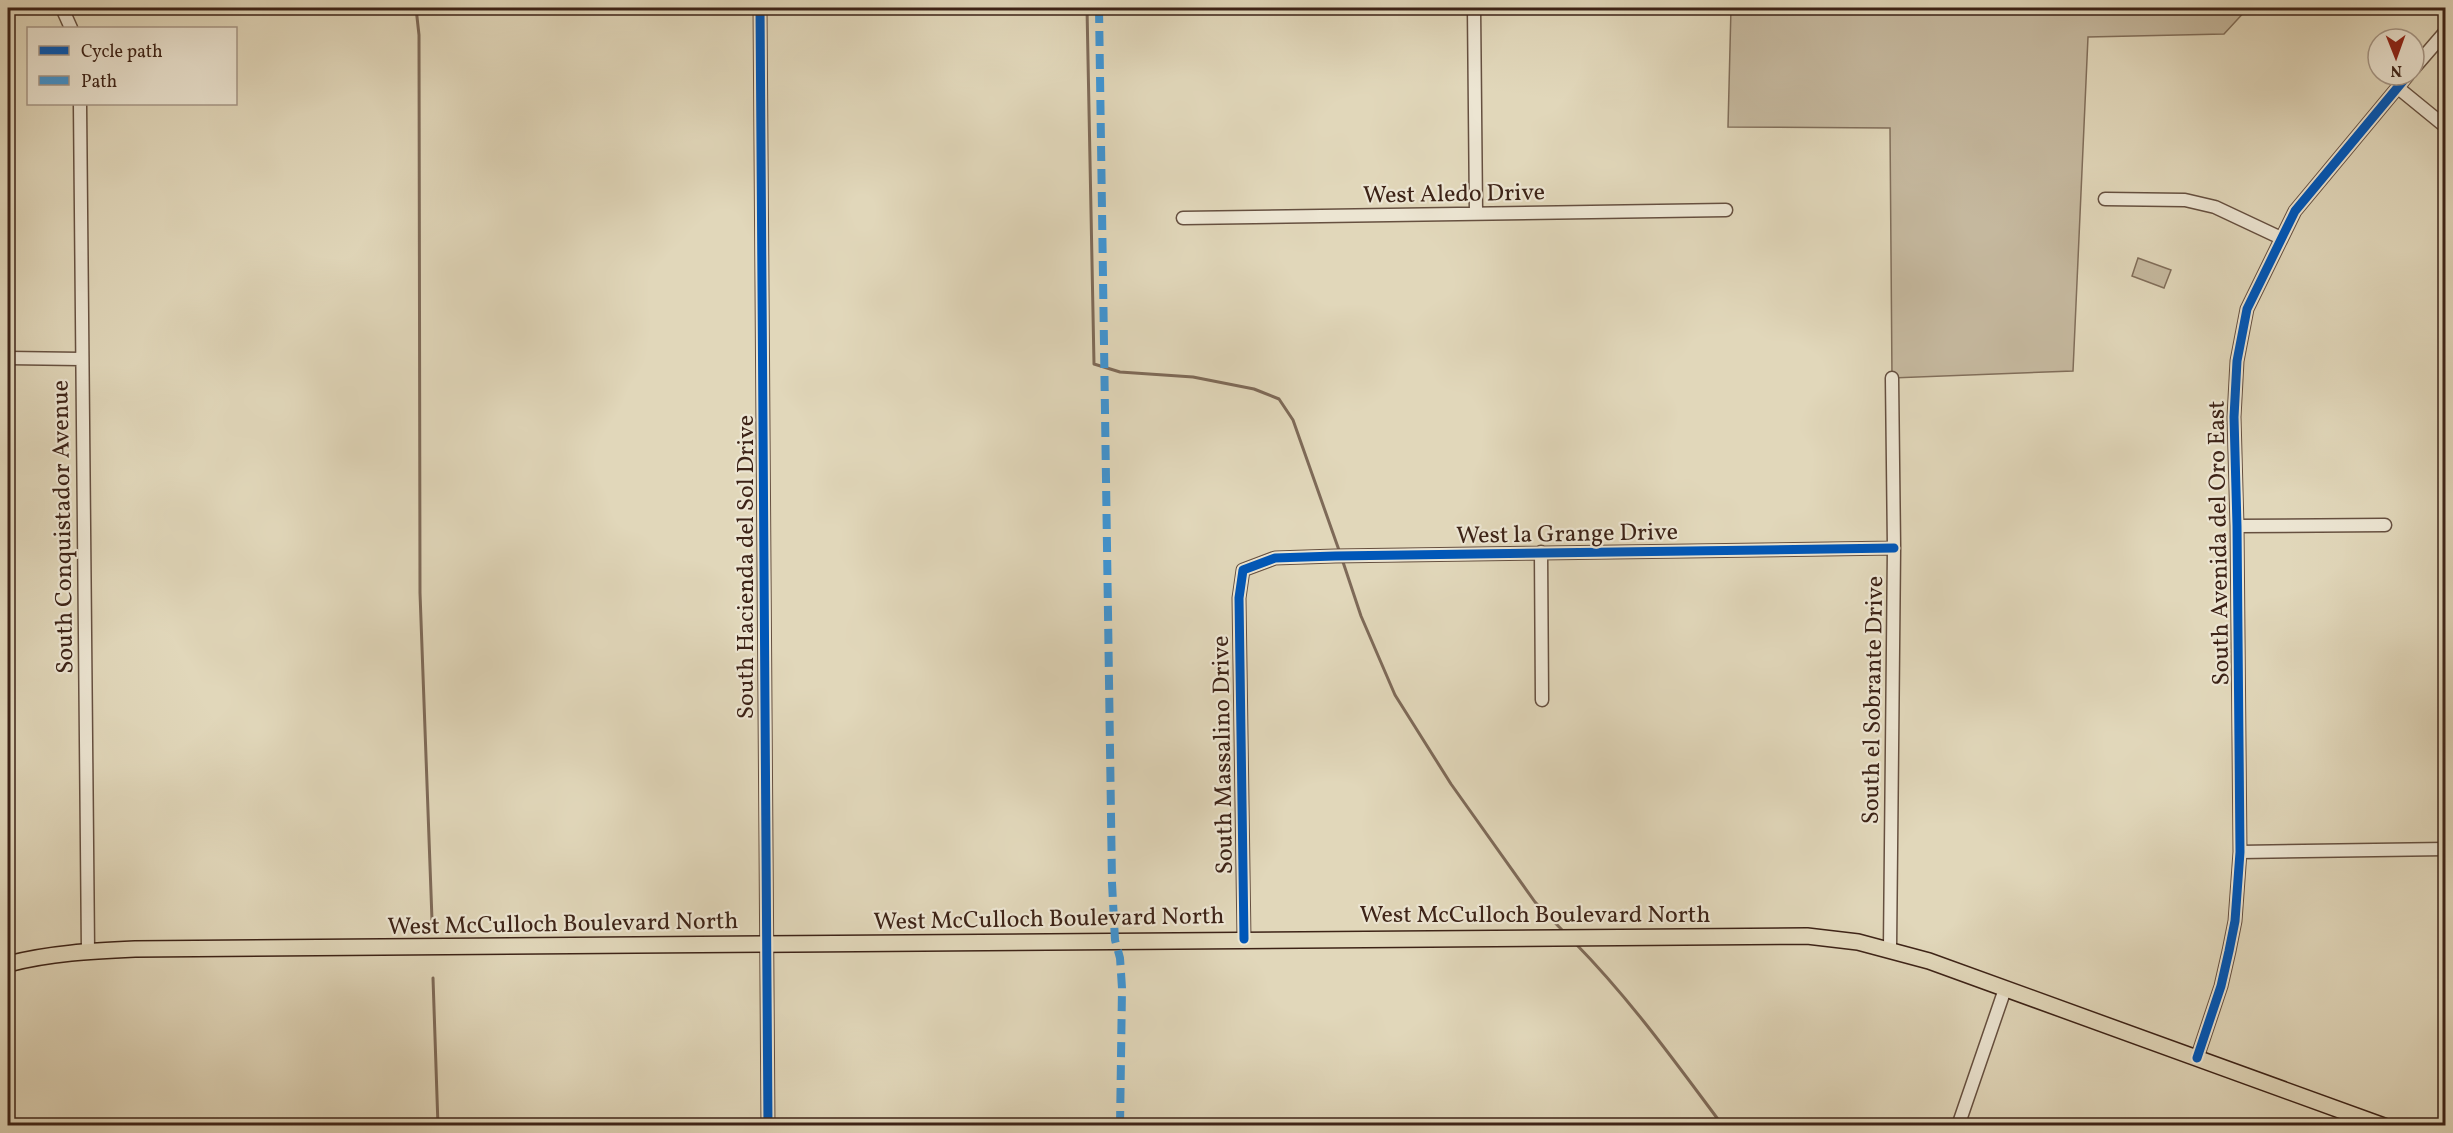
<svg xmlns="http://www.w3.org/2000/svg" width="2453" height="1133" font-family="Vollkorn,serif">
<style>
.green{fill:#c5b89e;stroke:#816e5a;stroke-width:1.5}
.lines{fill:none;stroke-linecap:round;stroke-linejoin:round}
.stream{stroke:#7e6a58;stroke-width:3}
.minor-casing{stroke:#665040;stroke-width:15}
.major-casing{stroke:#3d2317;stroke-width:18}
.minor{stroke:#ece5d2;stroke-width:12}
.major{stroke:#e1d7ba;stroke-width:15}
.quiet{stroke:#3f95d4;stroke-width:8;stroke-dasharray:15 8;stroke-linecap:butt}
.cycleway-casing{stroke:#ece5d2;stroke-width:13}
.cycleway{stroke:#0057b8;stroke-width:9}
.labels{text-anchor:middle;stroke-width:4.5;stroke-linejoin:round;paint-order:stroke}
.street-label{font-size:24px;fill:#3d2317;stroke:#ece5d2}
</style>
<rect width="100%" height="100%" fill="#e1d7ba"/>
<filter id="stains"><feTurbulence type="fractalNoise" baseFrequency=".00333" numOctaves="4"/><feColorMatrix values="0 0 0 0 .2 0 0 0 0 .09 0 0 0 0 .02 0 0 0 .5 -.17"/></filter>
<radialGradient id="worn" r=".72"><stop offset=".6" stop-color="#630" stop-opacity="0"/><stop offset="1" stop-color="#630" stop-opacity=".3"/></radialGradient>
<path class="green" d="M1731,8H2248L2224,34L2088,37L2073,371L1892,378L1890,128L1728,127Z
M2138,258L2171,270L2164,288L2132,276Z"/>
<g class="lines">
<path class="stream" d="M416,8L419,35L420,593L432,920
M1087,8L1094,364L1120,372L1193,377L1254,389L1279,399L1293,420L1340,553
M1342,559L1361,616L1395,695L1451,784L1535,902L1564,932
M1575,943C1630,999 1676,1063 1723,1126
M433,978L438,1126"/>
<g class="minor-casing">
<path id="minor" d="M62,8L71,28
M760,8L768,1126
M1474,8L1476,213
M2414,68L2446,31
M2397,87L2446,127
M80,104L88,951
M2105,199L2185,200L2215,207L2281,238
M1183,218L1726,210
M8,358L81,359
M2237,526L2385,525
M1541,552L1542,700
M2240,852L2446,849
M1244,939L1239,598L1243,570L1275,558L1335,556L1894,548
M1890,949L1894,548L1892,378
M2197,1058L2221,986L2229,951L2235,921L2240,852L2237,526L2234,417L2237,361L2247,309L2295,211L2408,75
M1958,1126L2005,989"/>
</g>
<g class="major-casing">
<path id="major" d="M8,964C50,953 92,951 135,949L1807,936L1858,942L1929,961L2384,1126"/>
</g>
<use href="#minor" class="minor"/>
<use href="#major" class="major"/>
<path class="quiet" d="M1099,8L1112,883L1115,940L1120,958L1122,988L1120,1126"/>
<g class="cycleway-casing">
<path id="cycleway" d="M760,8L768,1126
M1244,939L1239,598L1243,570L1275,558L1335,556L1894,548
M2197,1058L2221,986L2229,951L2235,921L2240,852L2237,526L2234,417L2237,361L2247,309L2295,211L2408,75"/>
</g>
<use href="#cycleway" class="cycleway"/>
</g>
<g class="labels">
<g class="street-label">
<text transform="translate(1454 193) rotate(-1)" y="8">West Aledo Drive</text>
<text transform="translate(62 527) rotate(-91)" y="8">South Conquistador Avenue</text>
<text transform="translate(1567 533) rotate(-1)" y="8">West la Grange Drive</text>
<text transform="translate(2218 543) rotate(-91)" y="8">South Avenida del Oro East</text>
<text transform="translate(745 567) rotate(-90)" y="8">South Hacienda del Sol Drive</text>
<text transform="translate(1872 700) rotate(-89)" y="8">South el Sobrante Drive</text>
<text transform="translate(1222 755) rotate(-91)" y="8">South Massalino Drive</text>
<text x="1535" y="922">West McCulloch Boulevard North</text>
<text transform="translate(1049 918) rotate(-1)" y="8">West McCulloch Boulevard North</text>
<text transform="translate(563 923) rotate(-1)" y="8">West McCulloch Boulevard North</text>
</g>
</g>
<rect width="2453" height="1133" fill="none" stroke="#e1d7ba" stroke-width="30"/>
<rect x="9" y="9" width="2435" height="1115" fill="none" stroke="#3d2317" stroke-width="3"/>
<rect x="15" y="15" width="2423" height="1103" fill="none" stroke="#3d2317" stroke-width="1.5"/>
<rect x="27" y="27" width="210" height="78" fill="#ece5d2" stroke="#a69787" stroke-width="1.5"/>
<rect x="39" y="46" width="30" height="9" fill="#0057b8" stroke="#a69787" stroke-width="1.5"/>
<text x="81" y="57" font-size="18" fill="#3d2317">Cycle path</text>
<rect x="39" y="76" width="30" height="9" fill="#3f95d4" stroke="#a69787" stroke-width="1.5"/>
<text x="81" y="87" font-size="18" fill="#3d2317">Path</text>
<g transform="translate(2396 57) rotate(179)"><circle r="28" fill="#ece5d2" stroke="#a69787" stroke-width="1.5"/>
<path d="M0-4.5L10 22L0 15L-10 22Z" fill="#8f2418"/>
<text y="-9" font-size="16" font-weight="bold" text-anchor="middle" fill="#3d2317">N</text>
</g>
<rect width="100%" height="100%" filter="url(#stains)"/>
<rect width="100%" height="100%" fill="url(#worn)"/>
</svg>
